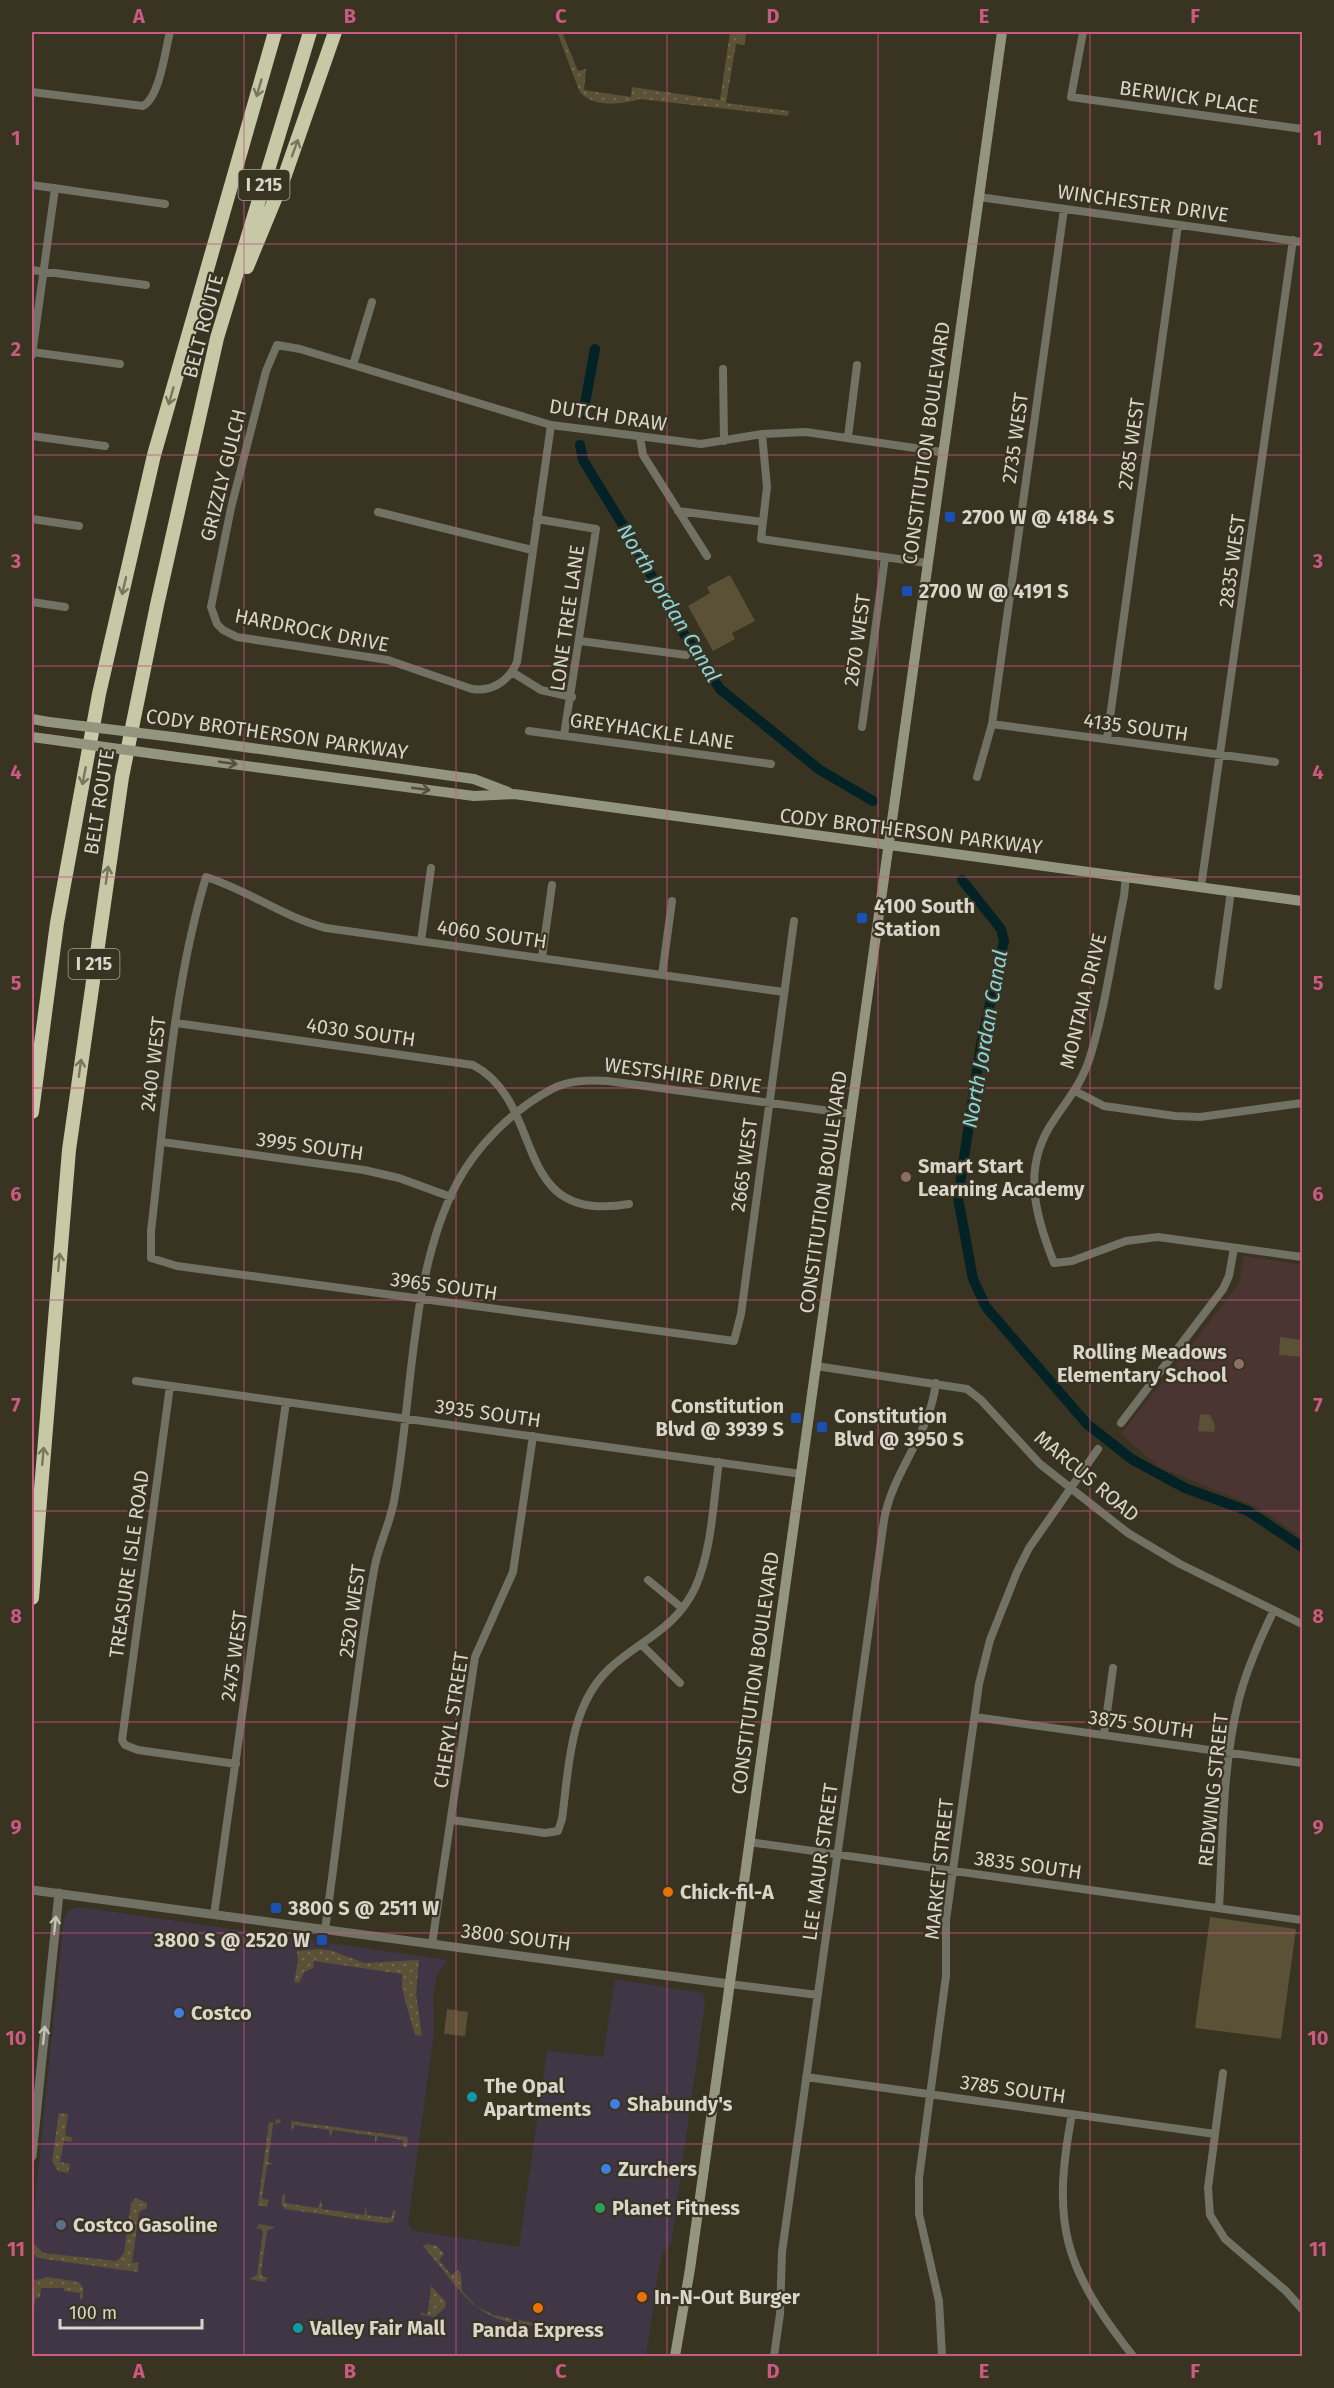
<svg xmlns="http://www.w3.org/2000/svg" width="1334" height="2388" font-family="'Fira Sans',sans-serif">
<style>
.commercial{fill:#413646}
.education{fill:#4a3533}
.grass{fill:url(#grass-dots)}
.park{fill:#5b5136}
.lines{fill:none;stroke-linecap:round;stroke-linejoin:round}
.canal{stroke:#032226;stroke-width:10}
.minor{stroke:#717264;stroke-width:8}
.tertiary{stroke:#717264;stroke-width:9}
.secondary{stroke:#94957f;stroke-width:10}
.motorway{stroke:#c6c8a6;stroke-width:14}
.secondary-bridge{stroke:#94957f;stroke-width:10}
.oneway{stroke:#78765d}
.oneway2{stroke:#54503d}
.oneway3{stroke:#c4c1b6}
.grid{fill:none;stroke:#ca5a82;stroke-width:1.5;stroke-opacity:0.55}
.transit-dot{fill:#1a4fb4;stroke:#393321;stroke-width:2}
.education-dot{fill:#8d6e63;stroke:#393321;stroke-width:2}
.food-dot{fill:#e8710a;stroke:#393321;stroke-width:2}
.shop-dot{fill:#3f7fe0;stroke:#393321;stroke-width:2}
.culture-dot{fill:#0f9aa8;stroke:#393321;stroke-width:2}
.leisure-dot{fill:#2e9e5b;stroke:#393321;stroke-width:2}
.service-dot{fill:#5c6f8a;stroke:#393321;stroke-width:2}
.labels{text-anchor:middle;stroke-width:4.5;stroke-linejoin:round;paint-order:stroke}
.shield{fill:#393321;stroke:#a9a497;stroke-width:1.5}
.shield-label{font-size:18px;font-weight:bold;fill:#d9d5ca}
.street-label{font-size:20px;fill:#d9d5ca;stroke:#393321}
.poi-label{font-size:20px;font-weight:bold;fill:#d9d5ca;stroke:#393321;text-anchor:start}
.water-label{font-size:21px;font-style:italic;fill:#89d5dd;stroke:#393321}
.neatline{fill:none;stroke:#ca5a82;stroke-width:2}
.grid-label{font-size:20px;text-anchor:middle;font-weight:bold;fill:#ca5a82}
</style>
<defs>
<pattern id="grass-dots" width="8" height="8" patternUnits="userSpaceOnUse" patternTransform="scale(1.5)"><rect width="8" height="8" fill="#5b5136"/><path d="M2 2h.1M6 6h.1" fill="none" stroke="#726952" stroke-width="1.8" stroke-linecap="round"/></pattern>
</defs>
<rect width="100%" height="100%" fill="#393321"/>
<path class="commercial" d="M79,1907L448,1960L437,1975L433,1996L434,2032L408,2223L412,2230L422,2232L519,2247L547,2051L603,2057L615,1979L703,1993L705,2002L671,2244L663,2252L658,2274L646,2356H32V2232L64,1918L69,1910Z"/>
<path class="education" d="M1244,1256L1302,1265V1538L1259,1508L1159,1467L1121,1434L1232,1293L1240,1279Z"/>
<path class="grass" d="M557,32H562L578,71L586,69L584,90L631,97L632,87L720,100L730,32H746L745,45L736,44L726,103L789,111L788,116L640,99C623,104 594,108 581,93C578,90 561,41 557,32Z
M319,1949L333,1951L364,1963L419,1960L416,1994L422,2036L415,2035L402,1989V1974L314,1961L313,1968L304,1972L299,1983L294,1982L298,1962L297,1951Z
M59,2113L68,2114L65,2135L73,2138L71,2142L64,2141L60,2162L70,2164L68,2173L58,2171L52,2161Z
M276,2119L281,2120L280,2123L273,2124L268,2162L274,2164L267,2165L262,2199L269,2200L267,2207L258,2205L269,2122L275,2123Z
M291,2121L408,2137L407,2147H403V2140L378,2136L375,2144V2136L333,2130L330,2138L329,2130L295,2125L292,2132Z
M283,2194L285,2195V2203L318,2208L321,2200L322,2209L364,2215L366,2207L367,2215L391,2218L393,2211L396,2210L393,2222L383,2223L285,2209L281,2204Z
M136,2198L147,2203V2208L139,2212L132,2263L139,2262L138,2272L44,2259L36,2257L32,2251V2242L43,2253L117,2261L124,2253L131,2203Z
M259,2224L275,2227L267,2231L261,2273L263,2277H268L265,2282L249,2279L257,2275L263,2232L261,2228L256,2229Z
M427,2244L437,2246L444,2254L439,2260L451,2275L458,2270L461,2274L462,2291L476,2306L493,2315L549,2326C473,2326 466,2295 423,2246Z
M48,2277L79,2282L83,2288V2298L80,2300V2293L64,2291V2288H41L40,2297L35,2299L32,2332V2281Z
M425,2279L446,2302L445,2308L434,2317L421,2315V2312L426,2315L428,2312L431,2286Z"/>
<path class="park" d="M730,575L755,621L732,633L735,639L713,651L688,606L710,593L707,587Z
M1280,1337L1302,1340V1357L1279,1355Z
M1200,1414L1210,1415L1215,1425L1214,1432L1198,1431Z
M1210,1917L1296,1929L1281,2039L1195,2028Z
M447,2009L468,2012L465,2036L444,2034Z"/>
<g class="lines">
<path class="canal" d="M583,414L595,349
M580,445L583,460L629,535L681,629L720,689L820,770L873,801
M962,880L1001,929L1004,941L981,1044L958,1198L973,1279L986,1307L1087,1424L1133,1460L1185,1488L1248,1511L1302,1547"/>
<path class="minor" d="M1083,32L1071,97L1302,129
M32,92L143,106C160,97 165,50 170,32
M32,185L165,204
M979,197L1302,242
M32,270L146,285
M32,352L120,364
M32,355L55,188
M353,365L372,302
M723,369L724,441
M551,425L517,662C509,681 492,692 472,689L388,660L237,637L223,630L217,624L211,607L231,508L266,371L277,345L300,349L551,425L701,444L762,434L806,432L942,452
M762,434L767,487L761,539L926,563
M32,436L105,446
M640,437L643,455L707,556
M848,437L857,365
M678,511L763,522
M378,512L532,550
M32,519L79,526
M537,519L596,529L564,735
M32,602L65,607
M580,641L686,655
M512,672L541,690L572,697
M992,724L1275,762
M862,727L885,557
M529,731L771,764
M1107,739L1178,225
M977,777L992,724L1064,209
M1126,876L1124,896C1113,949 1106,1005 1090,1057C1083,1081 1068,1099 1054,1120C1021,1167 1035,1215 1054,1263L1072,1261L1126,1241L1158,1237L1302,1257
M1201,887L1293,240
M421,941L431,868
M542,957L552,885
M662,975L672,901
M1218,986L1231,891
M784,992L326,928C283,917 248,890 206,877C172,991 165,1113 151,1231V1258L177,1266L734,1341L741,1314L794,921
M176,1023L473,1065C548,1104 508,1225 629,1204
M1075,1091L1104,1106L1175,1116L1200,1117L1302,1103
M162,1142L364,1170L399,1178L451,1197
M816,1366L967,1389L981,1400L1040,1464L1128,1533L1180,1564L1302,1624
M136,1381L801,1474
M170,1386L122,1740L125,1745L138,1750L236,1764
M1121,1423L1223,1289L1229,1276L1234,1248
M648,1580L682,1608
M642,1645L680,1683
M975,1717L1302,1763
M1104,1735L1113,1668
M452,1820L545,1833L558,1831L562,1819C569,1768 569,1707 609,1669C640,1640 675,1630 695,1588C712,1550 713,1503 719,1462
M749,1842L1302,1920
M1219,1908C1223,1839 1222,1766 1239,1699C1247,1668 1260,1639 1274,1610
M214,1915L286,1402
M325,1930C342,1810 353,1689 374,1570C378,1546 390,1524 394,1501C413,1400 409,1274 457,1183C477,1145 514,1109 552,1089C569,1080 588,1080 608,1081L852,1114
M432,1944L475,1657L513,1572L533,1436
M729,1984L818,1995
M1223,2073L1208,2188L1210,2215L1225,2239L1286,2291L1302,2309
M806,2077L1215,2134
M1072,2114C1051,2225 1064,2268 1133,2356
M774,2356L780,2314L782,2252L884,1520C893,1470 929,1437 936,1383
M942,2356L939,2301L919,2214V2178L946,1976V1920L979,1684L990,1640L1017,1572L1029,1548L1098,1449"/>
<path class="tertiary" d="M32,1890L729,1984
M32,2156L59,1893"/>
<path class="secondary" d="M32,719L49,722
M32,737L47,739
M173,737L474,779L508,792
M170,756L474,796L514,794L1302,901
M675,2356L690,2269L1002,32"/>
<path class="motorway" d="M247,267L285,175L335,32
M32,1112L57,923L99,694L154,455L275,32
M32,1598L69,1150L122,777L157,605L217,338L310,32"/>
<path class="secondary-bridge" d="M49,722L173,737
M47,739L170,756"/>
</g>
<defs><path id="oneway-shaft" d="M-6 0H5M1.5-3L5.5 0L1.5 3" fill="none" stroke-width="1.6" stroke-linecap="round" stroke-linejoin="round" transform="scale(1.5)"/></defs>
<g class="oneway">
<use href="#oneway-shaft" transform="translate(259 88) rotate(106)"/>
<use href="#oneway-shaft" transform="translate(295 148) rotate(-70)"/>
<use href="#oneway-shaft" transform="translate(171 396) rotate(106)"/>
<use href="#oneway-shaft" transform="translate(124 586) rotate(103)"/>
<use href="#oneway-shaft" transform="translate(84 776) rotate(101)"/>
<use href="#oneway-shaft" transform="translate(107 875) rotate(-82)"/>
<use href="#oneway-shaft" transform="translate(80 1068) rotate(-82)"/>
<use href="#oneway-shaft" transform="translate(59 1262) rotate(-85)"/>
<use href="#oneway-shaft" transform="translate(43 1456) rotate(-85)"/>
</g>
<g class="oneway2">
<use href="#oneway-shaft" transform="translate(228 763) rotate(8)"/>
<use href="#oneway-shaft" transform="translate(421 789) rotate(8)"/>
</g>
<g class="oneway3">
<use href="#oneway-shaft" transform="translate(55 1925) rotate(-84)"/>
<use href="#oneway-shaft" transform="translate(44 2035) rotate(-84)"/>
</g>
<path class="grid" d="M244,32V2356M456,32V2356M667,32V2356M878,32V2356M1090,32V2356M32,244H1302M32,455H1302M32,666H1302M32,877H1302M32,1088H1302M32,1300H1302M32,1511H1302M32,1722H1302M32,1933H1302M32,2144H1302"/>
<g class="transit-dot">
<rect x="944" y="511" width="12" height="12" rx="3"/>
<rect x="901" y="585" width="12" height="12" rx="3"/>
<rect x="856" y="912" width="12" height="12" rx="3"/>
<rect x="790" y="1412" width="12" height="12" rx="3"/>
<rect x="816" y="1421" width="12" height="12" rx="3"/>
<rect x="270" y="1902" width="12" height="12" rx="3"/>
<rect x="316" y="1934" width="12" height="12" rx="3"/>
</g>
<g class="education-dot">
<circle cx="906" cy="1177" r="6"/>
<circle cx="1239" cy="1364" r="6"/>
</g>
<g class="food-dot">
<circle cx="668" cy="1892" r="6"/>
<circle cx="642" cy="2297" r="6"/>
<circle cx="538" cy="2308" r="6"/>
</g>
<g class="shop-dot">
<circle cx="179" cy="2013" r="6"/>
<circle cx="615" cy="2104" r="6"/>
<circle cx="606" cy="2169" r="6"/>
</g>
<g class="culture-dot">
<circle cx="472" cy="2097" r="6"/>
<circle cx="298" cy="2328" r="6"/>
</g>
<circle class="leisure-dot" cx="600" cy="2208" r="6"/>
<circle class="service-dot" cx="61" cy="2225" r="6"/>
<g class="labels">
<g class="shield">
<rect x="238.5" y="170" width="51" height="30" rx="4.5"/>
<rect x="68.5" y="949" width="51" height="30" rx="4.5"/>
</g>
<g class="shield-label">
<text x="264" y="191">I 215</text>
<text x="94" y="970">I 215</text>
</g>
<g class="street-label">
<text transform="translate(1189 97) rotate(8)" y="7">BERWICK PLACE</text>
<text transform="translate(1143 203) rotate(8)" y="7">WINCHESTER DRIVE</text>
<text transform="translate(203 326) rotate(-75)" y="7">BELT ROUTE</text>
<text transform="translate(608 415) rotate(9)" y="7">DUTCH DRAW</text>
<text transform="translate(1015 438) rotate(-82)" y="7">2735 WEST</text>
<text transform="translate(926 443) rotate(-82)" y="7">CONSTITUTION BOULEVARD</text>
<text transform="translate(1131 444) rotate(-82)" y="7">2785 WEST</text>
<text transform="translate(223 475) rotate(-76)" y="7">GRIZZLY GULCH</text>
<text transform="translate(1232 561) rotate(-82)" y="7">2835 WEST</text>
<text transform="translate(567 618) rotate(-82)" y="7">LONE TREE LANE</text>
<text transform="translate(312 630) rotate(11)" y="7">HARDROCK DRIVE</text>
<text transform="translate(857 640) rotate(-82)" y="7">2670 WEST</text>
<text transform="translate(1136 727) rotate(8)" y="7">4135 SOUTH</text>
<text transform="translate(652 731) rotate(8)" y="7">GREYHACKLE LANE</text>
<text transform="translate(277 734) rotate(8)" y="7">CODY BROTHERSON PARKWAY</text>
<text transform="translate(99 802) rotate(-81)" y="7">BELT ROUTE</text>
<text transform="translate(911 831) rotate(7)" y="7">CODY BROTHERSON PARKWAY</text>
<text transform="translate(492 934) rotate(8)" y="7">4060 SOUTH</text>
<text transform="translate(1083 1001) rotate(-76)" y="7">MONTAIA DRIVE</text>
<text transform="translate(361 1032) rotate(8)" y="7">4030 SOUTH</text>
<text transform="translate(153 1064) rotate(-83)" y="7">2400 WEST</text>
<text transform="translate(683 1075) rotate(8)" y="7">WESTSHIRE DRIVE</text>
<text transform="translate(310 1146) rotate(8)" y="7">3995 SOUTH</text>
<text transform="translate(744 1165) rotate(-82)" y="7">2665 WEST</text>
<text transform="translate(823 1192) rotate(-82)" y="7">CONSTITUTION BOULEVARD</text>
<text transform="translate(444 1286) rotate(8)" y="7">3965 SOUTH</text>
<text transform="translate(488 1413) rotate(8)" y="7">3935 SOUTH</text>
<text transform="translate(1087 1476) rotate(40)" y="7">MARCUS ROAD</text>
<text transform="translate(129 1564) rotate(-82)" y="7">TREASURE ISLE ROAD</text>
<text transform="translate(352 1611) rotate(-82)" y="7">2520 WEST</text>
<text transform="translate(234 1656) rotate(-82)" y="7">2475 WEST</text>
<text transform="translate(755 1673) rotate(-82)" y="7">CONSTITUTION BOULEVARD</text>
<text transform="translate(451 1720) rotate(-81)" y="7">CHERYL STREET</text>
<text transform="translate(1141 1724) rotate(8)" y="7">3875 SOUTH</text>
<text transform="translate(1213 1790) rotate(-84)" y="7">REDWING STREET</text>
<text transform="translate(820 1862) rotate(-82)" y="7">LEE MAUR STREET</text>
<text transform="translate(1028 1865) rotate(8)" y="7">3835 SOUTH</text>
<text transform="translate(939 1869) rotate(-84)" y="7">MARKET STREET</text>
<text transform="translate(516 1937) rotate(7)" y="7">3800 SOUTH</text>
<text transform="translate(1013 2089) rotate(8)" y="7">3785 SOUTH</text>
</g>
<g class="poi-label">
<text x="962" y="524">2700 W @ 4184 S</text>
<text x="919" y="598">2700 W @ 4191 S</text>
<text x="874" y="913">4100 South<tspan x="874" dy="23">Station</tspan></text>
<text x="918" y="1173">Smart Start<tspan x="918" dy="23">Learning Academy</tspan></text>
<text x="1227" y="1359" text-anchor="end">Rolling Meadows<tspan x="1227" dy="23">Elementary School</tspan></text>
<text x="784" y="1413" text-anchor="end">Constitution<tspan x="784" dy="23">Blvd @ 3939 S</tspan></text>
<text x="834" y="1423">Constitution<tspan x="834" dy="23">Blvd @ 3950 S</tspan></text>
<text x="680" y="1899">Chick-fil-A</text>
<text x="288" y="1915">3800 S @ 2511 W</text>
<text x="310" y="1947" text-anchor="end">3800 S @ 2520 W</text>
<text x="191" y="2020">Costco</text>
<text x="484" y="2093">The Opal<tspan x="484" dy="23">Apartments</tspan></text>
<text x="627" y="2111">Shabundy's</text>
<text x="618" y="2176">Zurchers</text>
<text x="612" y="2215">Planet Fitness</text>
<text x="73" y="2232">Costco Gasoline</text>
<text x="654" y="2304">In-N-Out Burger</text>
<text x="310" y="2335">Valley Fair Mall</text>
<text x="538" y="2337" text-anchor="middle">Panda Express</text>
</g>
<g class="water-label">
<text transform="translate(669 603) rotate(59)" y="7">North Jordan Canal</text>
<text transform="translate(985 1039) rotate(-80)" y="7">North Jordan Canal</text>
</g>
</g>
<rect width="1334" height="2388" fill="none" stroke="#393321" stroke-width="66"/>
<path d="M60 2319v9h142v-9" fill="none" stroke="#d9d5ca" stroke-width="3"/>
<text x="69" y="2319" font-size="18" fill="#d9d5ca" stroke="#393321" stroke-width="4.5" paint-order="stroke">100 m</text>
<rect x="33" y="33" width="1268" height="2322" class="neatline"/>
<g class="grid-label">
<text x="139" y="23">A</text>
<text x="350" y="23">B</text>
<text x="561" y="23">C</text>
<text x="773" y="23">D</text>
<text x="984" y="23">E</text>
<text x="1195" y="23">F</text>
<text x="16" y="145">1</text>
<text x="1318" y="145">1</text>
<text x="16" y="356">2</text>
<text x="1318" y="356">2</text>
<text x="16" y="568">3</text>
<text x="1318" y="568">3</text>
<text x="16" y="779">4</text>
<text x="1318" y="779">4</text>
<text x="16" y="990">5</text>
<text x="1318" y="990">5</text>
<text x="16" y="1201">6</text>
<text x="1318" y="1201">6</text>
<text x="16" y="1412">7</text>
<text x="1318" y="1412">7</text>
<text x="16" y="1623">8</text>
<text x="1318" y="1623">8</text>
<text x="16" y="1834">9</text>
<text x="1318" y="1834">9</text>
<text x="16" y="2045">10</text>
<text x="1318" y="2045">10</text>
<text x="16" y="2256">11</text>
<text x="1318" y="2256">11</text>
<text x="139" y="2378">A</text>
<text x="350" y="2378">B</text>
<text x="561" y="2378">C</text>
<text x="773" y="2378">D</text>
<text x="984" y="2378">E</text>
<text x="1195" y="2378">F</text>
</g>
</svg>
